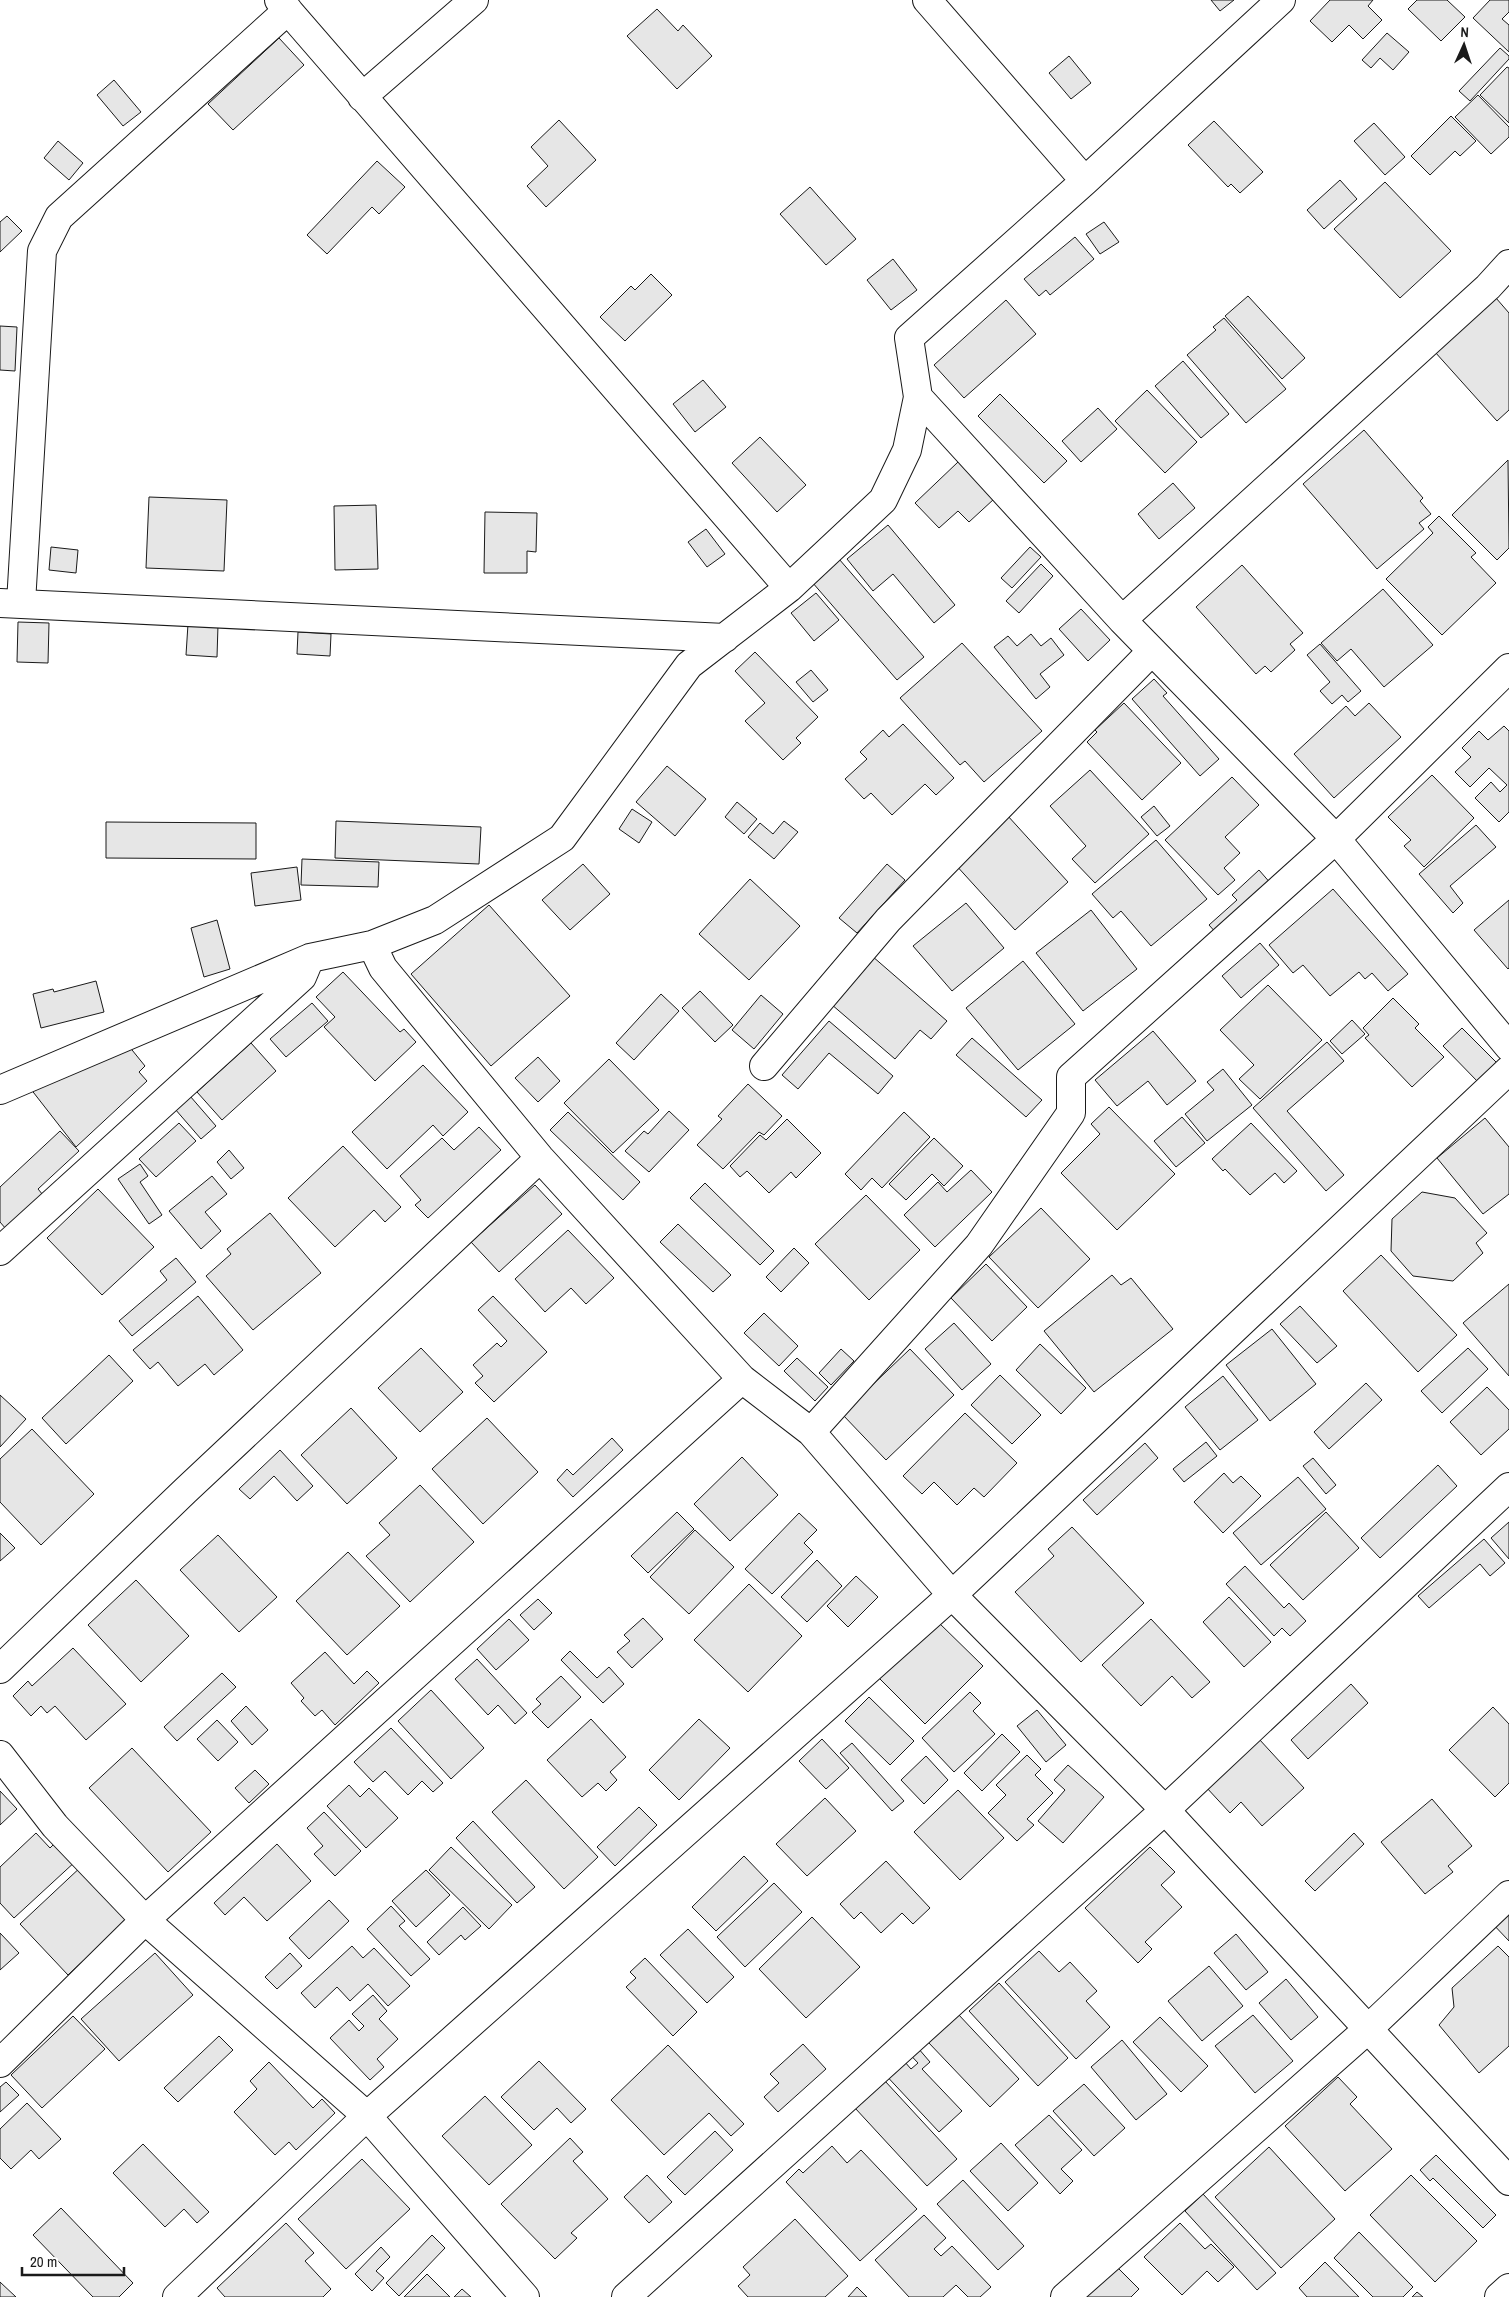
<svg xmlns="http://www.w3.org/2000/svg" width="1509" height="2297" font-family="'Archivo Narrow',sans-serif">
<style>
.building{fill:#e6e6e6;stroke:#1a1a1a}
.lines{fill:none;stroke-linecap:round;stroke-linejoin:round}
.minor-casing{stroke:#1a1a1a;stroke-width:30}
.minor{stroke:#fff;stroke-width:28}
</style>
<rect width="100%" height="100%" fill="#fff"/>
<path class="building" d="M1211,0H1234L1220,11Z
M1330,0H1373L1368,6L1382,20L1363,39L1349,25L1332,42L1310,21Z
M1417,0H1447L1465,17L1441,41L1408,9Z
M1490,0H1509V12L1502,19L1509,25V52L1473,18Z
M657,9L678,31L683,25L712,56L677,89L627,36Z
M1387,33L1409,52L1393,70L1380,58L1371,68L1362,60Z
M279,38L304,65L233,130L208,104Z
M1500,48L1509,56V59L1470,101L1459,91Z
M1069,56L1091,83L1071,99L1049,73Z
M1507,67L1509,68V123L1480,95Z
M114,80L141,112L123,126L97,95Z
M1478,95L1509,127V137L1491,154L1455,117Z
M1451,116L1476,141L1460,156L1455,151L1430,175L1411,156Z
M559,120L596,160L546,207L527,186L548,166L531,147Z
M1214,121L1263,172L1240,193L1231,184L1228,187L1188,145Z
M1374,123L1405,157L1385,175L1354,141Z
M58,141L83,163L69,180L44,158Z
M377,161L405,187L379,214L372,207L327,254L307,235Z
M1340,180L1357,199L1324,229L1307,210Z
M1385,182L1451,251L1400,298L1334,229Z
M810,187L856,239L826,265L780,214Z
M7,216L22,231L0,252V222Z
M1104,222L1119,242L1100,254L1086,234Z
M1075,237L1094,259L1050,295L1046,290L1039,296L1024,279Z
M893,259L917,290L891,310L867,280Z
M651,274L672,295L625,341L600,317L631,286L635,290Z
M1248,296L1305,358L1282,379L1225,316Z
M1496,298L1509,313V410L1497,421L1435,352Z
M1006,300L1036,334L964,398L934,365Z
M1224,318L1286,389L1246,423L1187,355L1216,330L1213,327Z
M0,326L17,327L15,371L0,370Z
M1183,361L1229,414L1201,438L1155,386Z
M703,380L726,407L695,432L673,404Z
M1147,390L1197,442L1165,473L1115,421Z
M1000,394L1067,461L1044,483L978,416Z
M1098,408L1117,429L1081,462L1062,441Z
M1364,430L1423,498L1420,501L1431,514L1419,523L1424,529L1377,569L1303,484Z
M760,437L806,485L777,512L732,463Z
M1508,460L1509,548L1497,560L1452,515Z
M958,462L994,499L969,522L958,511L939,528L915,503Z
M1173,483L1195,508L1159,539L1138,514Z
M149,497L227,500L224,571L146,568Z
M376,505L378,569L335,570L334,506Z
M485,512L537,513L536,552L527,551V573H484Z
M1439,516L1476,553L1471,557L1496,583L1442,635L1386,579L1433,533L1428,527Z
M888,525L955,605L934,623L893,574L873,591L847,559Z
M706,529L725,554L707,567L688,542Z
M51,547L78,550L76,573L49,570Z
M1030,547L1041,557L1012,588L1001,578Z
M839,559L924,657L897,680L812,582Z
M1041,564L1053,576L1019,613L1006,601Z
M1242,565L1303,633L1290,644L1295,650L1271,672L1265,666L1256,674L1196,607Z
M1383,589L1433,645L1384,687L1351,649L1337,661L1321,643Z
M816,593L839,620L814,641L791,613Z
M1081,609L1110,640L1088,661L1059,629Z
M18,622L49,623L48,663L17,662Z
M188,624L218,625L217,657L186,655Z
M298,632L331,634L330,656L297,654Z
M1031,634L1041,646L1051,638L1064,655L1040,674L1050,687L1036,699L994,647L1008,636L1017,646Z
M962,643L1042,731L984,782L965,761L960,765L900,698Z
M1320,644L1361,691L1348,702L1342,695L1332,704L1320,691L1330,682L1307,655Z
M755,652L818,717L796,738L801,743L783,760L745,721L765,703L735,671Z
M811,670L828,690L813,702L796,682Z
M1154,679L1167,693L1163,696L1219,759L1200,776L1132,699Z
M1124,703L1181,763L1142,800L1087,742L1097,732L1095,730Z
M1369,703L1401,737L1334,798L1294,754L1346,706L1355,716Z
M903,724L954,778L936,795L925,784L892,815L871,793L864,799L845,779L867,759L860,752L883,730L889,737Z
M1504,726L1509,731V812L1499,822L1475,798L1491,782L1500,792L1507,785L1489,768L1470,787L1455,772L1471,757L1462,748L1479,731L1488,740Z
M667,766L706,799L675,836L636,802Z
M1090,770L1149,834L1095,883L1072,859L1086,846L1050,806Z
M1432,775L1474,818L1424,867L1404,846L1411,840L1388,817Z
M1232,777L1259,805L1225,837L1240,853L1224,868L1235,880L1218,895L1165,840Z
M737,802L757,819L744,834L725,817Z
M1154,806L1170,826L1157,836L1141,817Z
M632,809L652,822L639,843L619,829Z
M1007,815L1068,882L1015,930L954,863Z
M336,821L481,827L479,864L335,858Z
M784,821L798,832L774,859L748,837L760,823L773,834Z
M106,822L256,823V859L106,858Z
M1476,825L1496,847L1450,886L1463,903L1453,913L1419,874Z
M1156,840L1207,899L1151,946L1121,911L1113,918L1092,894Z
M302,859L379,862L378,887L301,885Z
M583,864L610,894L570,930L542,900Z
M887,864L905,880L857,933L839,918Z
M297,867L301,900L255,906L251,873Z
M1259,870L1272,885L1218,935L1209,925L1237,900L1232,895Z
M750,879L800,926L749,980L699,934Z
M1333,889L1408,974L1388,991L1372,973L1365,979L1359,972L1330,996L1303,965L1293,973L1269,945Z
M1509,900V968L1508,969L1474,930Z
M966,903L1004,948L952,991L913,946Z
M489,905L570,996L491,1066L411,974Z
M1091,910L1137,969L1083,1011L1036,953Z
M217,920L230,969L204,977L191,928Z
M1260,943L1279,965L1241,998L1222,976Z
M872,956L947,1021L931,1039L920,1030L895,1059L831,1004Z
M1023,961L1075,1024L1018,1070L966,1008Z
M343,972L400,1032L404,1029L416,1042L375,1081L324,1027L335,1017L316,997Z
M96,981L104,1012L41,1028L33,994L53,989L54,992Z
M1268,985L1322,1040L1260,1099L1239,1079L1254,1065L1220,1030Z
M700,991L733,1025L715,1042L682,1008Z
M661,994L679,1011L634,1060L616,1043Z
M761,995L783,1014L754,1049L732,1030Z
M1393,998L1419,1024L1415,1028L1444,1057L1412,1087L1365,1038L1369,1035L1363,1028Z
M312,1003L328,1021L286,1057L270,1039Z
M1352,1020L1365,1034L1342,1054L1330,1041Z
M829,1021L893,1076L878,1094L829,1053L798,1089L782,1075Z
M1462,1028L1498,1064L1479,1083L1443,1046Z
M1153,1031L1196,1081L1167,1105L1148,1081L1117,1106L1095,1080Z
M972,1038L1042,1100L1026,1117L956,1055Z
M1327,1042L1344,1061L1287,1111L1344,1175L1326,1191L1253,1108Z
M251,1043L276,1071L222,1120L197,1092Z
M128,1045L145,1066L139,1072L147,1081L76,1147L30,1088Z
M538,1057L560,1081L538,1102L515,1078Z
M609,1059L659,1110L613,1153L564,1103Z
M423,1065L468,1112L443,1136L433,1125L387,1169L352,1132Z
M1223,1069L1252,1105L1207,1141L1185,1114L1214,1090L1207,1082Z
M748,1084L782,1116L764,1135L759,1132L723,1169L697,1145L722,1119L718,1116Z
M190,1096L216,1126L201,1139L175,1109Z
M1109,1107L1175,1174L1117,1230L1061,1173L1100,1134L1091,1124Z
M669,1111L689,1130L649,1172L625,1151L644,1131L648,1134Z
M568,1112L640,1182L623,1200L550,1130Z
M904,1112L930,1137L882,1188L872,1178L861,1190L845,1174Z
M1182,1117L1205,1143L1176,1167L1154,1141Z
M1485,1118L1509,1147V1194L1483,1214L1437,1158Z
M787,1119L821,1153L796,1178L791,1172L769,1193L747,1171L740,1177L730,1166L760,1135L766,1140Z
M179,1123L196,1141L156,1177L139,1159Z
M1251,1123L1297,1171L1284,1183L1275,1173L1250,1195L1225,1169L1223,1171L1212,1159Z
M479,1127L501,1150L428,1218L415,1205L421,1200L400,1176L442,1138L454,1150Z
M60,1131L79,1151L38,1189L43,1195L6,1229L0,1222V1187Z
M934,1138L963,1166L944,1186L932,1174L906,1200L889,1184Z
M343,1146L401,1207L385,1222L374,1210L335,1247L288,1198Z
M229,1150L244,1168L231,1179L217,1162Z
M140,1164L148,1176L140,1182L162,1215L149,1224L118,1179Z
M971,1170L992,1192L935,1247L904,1215L938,1182L947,1192Z
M212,1176L227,1194L205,1212L221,1231L201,1249L169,1211Z
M705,1183L774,1251L760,1265L690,1198Z
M535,1185L562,1214L499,1272L471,1242Z
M98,1189L154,1247L102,1295L47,1238Z
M1422,1192L1455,1198L1487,1233L1476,1243L1483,1253L1453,1281L1413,1276L1391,1251L1392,1219Z
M866,1195L920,1250L869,1300L815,1244Z
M1041,1208L1090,1259L1038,1308L989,1257Z
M270,1213L321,1273L253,1330L206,1276L231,1254L227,1249Z
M678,1224L731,1275L713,1292L660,1242Z
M568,1230L614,1278L586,1304L571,1288L545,1312L515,1279Z
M794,1248L809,1263L781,1292L766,1277Z
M1381,1255L1457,1335L1418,1372L1343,1291Z
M176,1258L196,1282L132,1336L119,1321L167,1280L160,1271Z
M986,1264L1027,1307L992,1341L951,1298Z
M1112,1275L1121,1285L1131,1278L1173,1329L1094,1392L1044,1331Z
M1509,1284V1376L1463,1323Z
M198,1296L243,1350L214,1375L205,1364L178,1386L158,1362L150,1369L133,1350Z
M493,1296L547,1352L494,1402L475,1383L483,1376L473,1365L497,1343L501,1347L507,1341L478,1310Z
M1300,1306L1337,1346L1317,1363L1280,1324Z
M764,1313L798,1346L779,1366L744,1333Z
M954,1323L991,1364L962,1390L925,1349Z
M1272,1329L1316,1384L1270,1421L1226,1365Z
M1040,1344L1086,1388L1061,1414L1016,1370Z
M421,1348L463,1392L420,1432L378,1388Z
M1468,1348L1488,1369L1442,1413L1421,1391Z
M841,1349L854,1361L831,1385L819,1373Z
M910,1349L954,1395L886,1460L842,1414Z
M109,1355L133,1381L66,1444L42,1418Z
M797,1358L828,1387L815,1401L784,1371Z
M1000,1375L1041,1415L1012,1444L971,1405Z
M1223,1376L1258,1420L1220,1450L1185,1407Z
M1366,1383L1382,1400L1329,1449L1314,1432Z
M1487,1387L1509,1410V1429L1481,1455L1450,1422Z
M0,1395L26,1419L0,1447Z
M351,1408L397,1458L347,1504L301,1455Z
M965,1413L1017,1463L984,1497L974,1488L957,1505L934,1482L922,1494L903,1476Z
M487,1418L538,1472L483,1524L432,1469Z
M32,1429L94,1494L41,1545L0,1502V1459Z
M612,1438L623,1450L573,1497L557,1480L567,1469L573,1475Z
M1206,1442L1217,1456L1184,1482L1173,1469Z
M1145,1443L1158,1458L1097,1515L1083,1500Z
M280,1450L313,1486L297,1501L274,1476L250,1499L239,1489Z
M742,1457L778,1495L730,1541L694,1504Z
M1313,1458L1336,1485L1326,1494L1303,1466Z
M1438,1465L1457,1486L1380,1558L1361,1538Z
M1224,1473L1233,1483L1241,1476L1261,1496L1223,1533L1194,1502Z
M1298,1477L1326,1509L1261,1565L1233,1533Z
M420,1485L474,1542L410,1602L366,1556L390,1535L379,1523Z
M677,1512L694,1529L648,1573L631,1556Z
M1326,1512L1359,1548L1303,1600L1270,1565Z
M799,1513L817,1530L804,1543L813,1552L772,1594L745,1569Z
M1509,1522V1559L1491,1538Z
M1072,1527L1144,1603L1081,1662L1015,1592L1054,1556L1048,1549Z
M695,1530L734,1567L689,1614L650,1577Z
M0,1533L15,1548L0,1561Z
M218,1535L277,1597L239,1632L180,1570Z
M1484,1539L1505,1563L1490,1576L1480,1564L1429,1608L1418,1596Z
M348,1552L400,1606L347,1655L296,1601Z
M817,1560L842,1586L807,1622L781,1597Z
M1245,1566L1284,1608L1289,1603L1306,1621L1290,1636L1282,1628L1274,1636L1226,1584Z
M856,1576L878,1597L848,1627L827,1606Z
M136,1580L189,1636L141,1682L88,1625Z
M749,1584L802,1636L748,1692L694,1640Z
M1229,1597L1271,1642L1244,1667L1203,1622Z
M538,1599L552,1613L534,1630L520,1615Z
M643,1618L663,1639L632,1668L617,1652L630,1641L624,1635Z
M509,1619L529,1640L496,1670L477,1649Z
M1151,1619L1210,1682L1192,1698L1172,1676L1141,1706L1102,1665Z
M936,1620L983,1666L925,1724L878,1677Z
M73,1648L126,1704L86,1740L55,1706L47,1713L41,1706L31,1716L13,1696L28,1681L32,1686Z
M570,1651L597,1678L609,1667L624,1684L603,1703L561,1660Z
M325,1652L354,1684L367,1671L379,1683L335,1725L322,1710L315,1716L301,1701L304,1698L291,1683Z
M477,1659L527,1713L515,1724L498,1705L488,1715L455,1679Z
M222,1673L236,1687L177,1741L164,1727Z
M561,1676L581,1697L548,1728L532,1712L541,1704L536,1699Z
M1351,1684L1368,1703L1308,1759L1291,1740Z
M431,1690L484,1748L451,1779L398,1721Z
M970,1692L981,1703L973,1711L995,1734L954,1772L922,1738Z
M869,1697L914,1741L890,1765L845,1721Z
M246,1706L268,1730L252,1745L231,1721Z
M1493,1707L1509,1724V1783L1495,1797L1449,1750Z
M1037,1710L1066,1745L1046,1762L1017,1726Z
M591,1719L626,1757L610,1772L617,1780L606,1791L598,1783L582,1797L547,1760Z
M699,1719L730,1748L679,1800L649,1770Z
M217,1720L238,1742L218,1761L197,1739Z
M391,1728L443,1783L433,1792L422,1781L408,1795L385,1771L373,1782L354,1762Z
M1002,1734L1020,1752L982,1791L964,1773Z
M822,1739L849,1768L826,1789L799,1761Z
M1259,1739L1304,1788L1262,1826L1241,1802L1230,1813L1206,1787Z
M852,1743L904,1801L892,1811L840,1753Z
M132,1748L211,1832L168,1872L89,1788Z
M1027,1755L1041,1769L1035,1775L1053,1793L1027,1819L1034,1825L1017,1841L988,1813L1006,1795L996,1785Z
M926,1756L948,1780L924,1804L901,1780Z
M1068,1765L1104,1797L1063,1843L1038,1821L1065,1790L1054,1780Z
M255,1770L269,1784L249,1803L235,1788Z
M526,1780L598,1857L564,1889L492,1812Z
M349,1785L360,1797L369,1788L398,1818L366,1848L327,1806Z
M958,1790L1004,1838L960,1880L914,1832Z
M0,1791L17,1809L0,1825Z
M825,1798L856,1831L807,1876L776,1844Z
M1432,1799L1472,1846L1448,1866L1453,1872L1425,1894L1381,1842Z
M639,1807L657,1825L615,1866L597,1847Z
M324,1812L361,1851L335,1876L314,1854L323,1846L307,1828Z
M473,1821L535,1887L517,1903L456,1838Z
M36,1833L50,1848L58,1840L77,1860L14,1918L0,1903V1867Z
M1354,1833L1364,1844L1315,1891L1305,1881Z
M277,1844L311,1881L267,1921L244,1897L225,1915L214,1903Z
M451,1847L512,1905L489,1929L429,1870Z
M1150,1847L1175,1872L1161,1885L1182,1907L1145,1942L1152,1949L1138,1963L1085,1908Z
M744,1856L768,1881L716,1931L692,1907Z
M886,1861L930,1908L913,1924L902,1913L881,1933L861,1912L854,1919L840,1904Z
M84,1864L132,1915L68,1975L20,1924Z
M426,1870L450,1895L416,1927L392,1901Z
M774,1883L802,1912L745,1967L717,1937Z
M329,1900L349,1921L309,1959L289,1938Z
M1509,1904V1941L1490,1921Z
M391,1906L405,1921L399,1926L430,1959L411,1976L367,1929Z
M463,1907L481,1926L465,1940L461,1935L439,1955L427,1942Z
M812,1917L860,1967L806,2018L759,1969Z
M688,1929L734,1977L707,2003L660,1955Z
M0,1933L19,1953L0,1970Z
M1236,1934L1268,1972L1246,1990L1214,1953Z
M352,1946L363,1958L374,1948L410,1986L388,2006L368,1984L350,2001L337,1987L315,2008L301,1993Z
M1498,1946L1509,1957V2046L1479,2073L1439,2025L1454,2007L1452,1988Z
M1039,1951L1059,1972L1070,1962L1097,1991L1086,2001L1110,2027L1076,2059L1005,1982Z
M155,1953L193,1995L119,2061L81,2019Z
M290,1953L302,1966L277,1989L265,1977Z
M645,1958L697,2012L673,2036L626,1987L636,1978L630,1972Z
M1209,1966L1243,2006L1202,2041L1168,2001Z
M1286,1979L1318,2017L1291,2040L1259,2003Z
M999,1983L1068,2058L1038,2086L969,2011Z
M373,1995L387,2011L379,2019L398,2039L377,2059L384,2067L370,2080L330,2038L349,2020L359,2031L364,2026L352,2014Z
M958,2014L1019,2079L990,2107L928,2042Z
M1253,2015L1293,2061L1255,2093L1215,2046Z
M73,2016L105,2049L42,2108L11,2075Z
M1160,2017L1208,2066L1181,2092L1133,2042Z
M219,2036L233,2050L178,2102L164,2088Z
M1122,2040L1167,2094L1136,2120L1091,2067Z
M912,2041L930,2062L922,2069L962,2111L939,2132L881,2070L898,2054L911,2069L918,2063L904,2048Z
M803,2044L826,2069L778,2112L764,2097L779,2083L770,2074Z
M668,2045L744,2124L731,2136L709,2113L664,2155L611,2100Z
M539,2061L586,2109L571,2123L557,2108L534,2130L501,2097Z
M269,2062L313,2108L322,2099L335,2113L296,2150L289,2142L275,2155L234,2112L257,2089L250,2081Z
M1338,2077L1357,2097L1350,2104L1392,2149L1345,2191L1285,2126Z
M885,2081L957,2159L927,2186L855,2108Z
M6,2082L19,2095L0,2112V2087Z
M1084,2084L1125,2128L1094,2156L1053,2111Z
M485,2096L532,2145L489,2185L442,2136Z
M27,2103L61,2139L39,2159L31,2150L11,2169L0,2158V2129Z
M1049,2115L1082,2150L1061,2169L1073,2181L1060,2194L1015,2145Z
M715,2131L733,2150L685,2195L667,2177Z
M570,2138L583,2152L573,2161L608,2199L571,2233L577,2238L555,2259L501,2204Z
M1001,2143L1038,2183L1008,2211L970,2171Z
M143,2144L209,2212L197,2223L184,2209L165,2227L113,2173Z
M832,2146L847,2163L861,2150L917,2209L860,2261L786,2182L799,2169L803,2173Z
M1269,2147L1335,2219L1281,2268L1215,2197Z
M1436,2155L1496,2215L1483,2228L1433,2178L1430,2181L1420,2170Z
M362,2159L410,2209L346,2269L298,2219Z
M647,2175L672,2202L649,2223L624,2197Z
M1411,2175L1477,2241L1435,2282L1370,2215Z
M963,2180L1024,2246L998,2270L937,2204Z
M1203,2194L1276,2273L1257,2290L1185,2211Z
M61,2208L133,2283L119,2297H93L33,2235Z
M924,2215L946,2238L934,2249L941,2256L952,2246L991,2287L980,2297H968L956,2285L943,2297H909L875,2260Z
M795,2219L848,2276L825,2297H748L738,2286L750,2275L743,2267Z
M286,2223L314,2253L305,2261L331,2289L323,2297H225L217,2288Z
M1180,2223L1205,2249L1211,2244L1234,2267L1218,2282L1207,2271L1182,2295L1144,2257Z
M1359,2232L1413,2287L1403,2297H1373L1334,2258Z
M432,2235L445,2248L399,2296L386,2283Z
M381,2247L390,2257L376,2271L384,2278L372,2291L355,2274Z
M1325,2262L1359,2297H1307L1299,2288Z
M1115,2265L1139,2289L1131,2297H1084Z
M427,2274L450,2297H404Z
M0,2282L16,2297H0Z
M857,2287L867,2297H848Z
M462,2289L471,2297H454Z
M1417,2292L1423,2297H1412Z"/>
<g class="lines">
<g class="minor-casing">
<path id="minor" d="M279,0L789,588
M927,0L1085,181
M362,97L474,0
M918,397L1122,620L1336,839L1509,1047
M0,603L725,638
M21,603L42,251L59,217L288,10
M1122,620L1488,287L1509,264
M372,945L383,968L540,1158L742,1379L811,1432L952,1595L1165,1810L1509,2181
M764,1066L888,920L1152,651
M0,1090L310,958L372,945L435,920L562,838L689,665L789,588L883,500L907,450L918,397L909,338L1085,181L1281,0
M0,1251L302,977L310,958
M811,1432L979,1245L1071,1113V1077L1336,839L1509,668
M0,1669L185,1491L540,1158
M0,1755L55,1826L145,1920L367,2116L525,2297
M0,2063L145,1920L742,1379
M177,2297L367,2116L952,1595L1509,1070
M626,2297L1165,1810L1509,1487
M1065,2297L1367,2030L1509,1895
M1499,2297L1509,2288"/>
</g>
<use href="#minor" class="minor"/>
</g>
<g transform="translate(1464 45) rotate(3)" stroke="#ffffff" stroke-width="4" paint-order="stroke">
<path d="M0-4L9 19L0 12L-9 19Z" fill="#1a1a1a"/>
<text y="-8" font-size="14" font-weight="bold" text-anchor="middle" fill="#1a1a1a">N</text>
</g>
<path d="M22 2267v8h102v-8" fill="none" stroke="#1a1a1a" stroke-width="2.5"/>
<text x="30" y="2267" font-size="15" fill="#1a1a1a" stroke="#ffffff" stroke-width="4" paint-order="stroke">20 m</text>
</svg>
